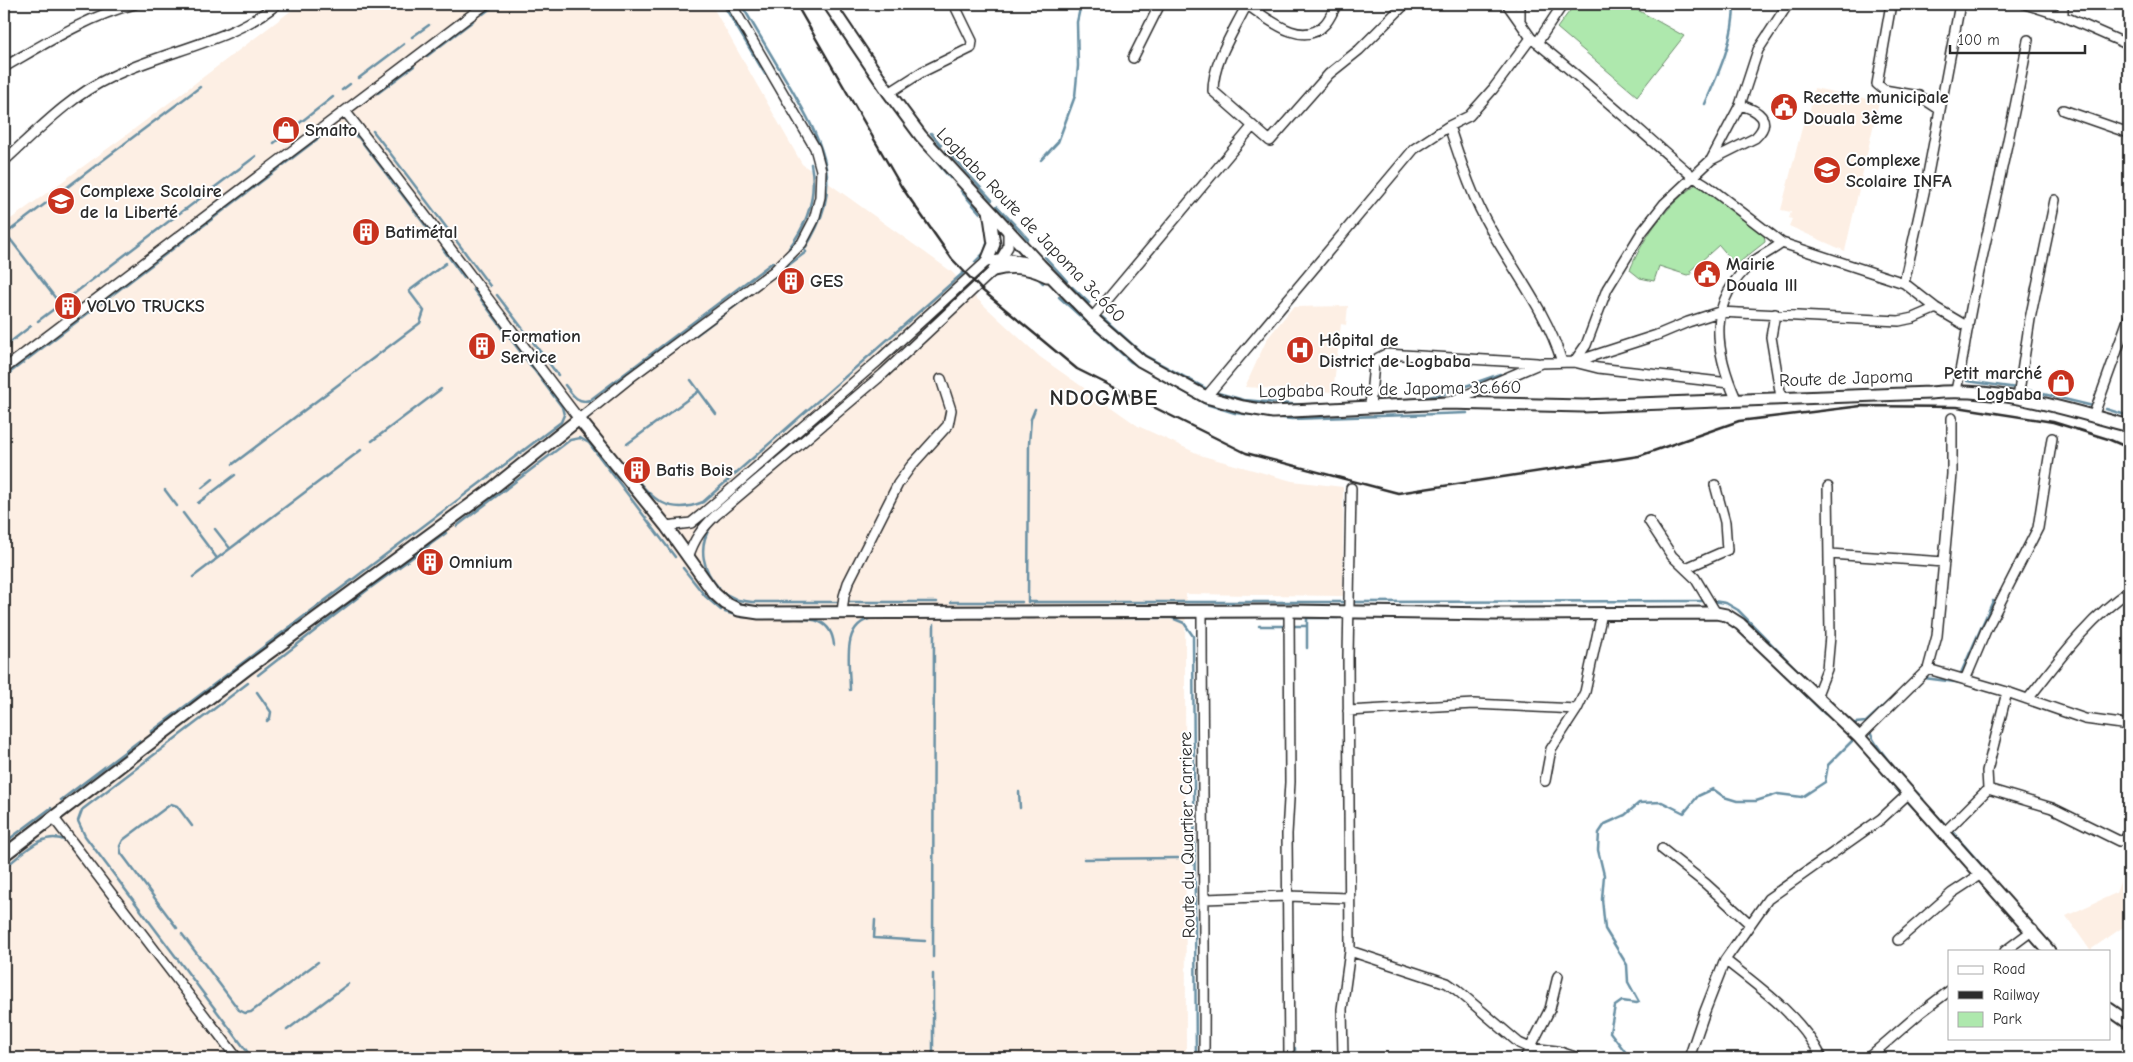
<svg xmlns="http://www.w3.org/2000/svg" width="2133" height="1062" font-family="'Comic Neue',sans-serif">
<style>
.built{fill:#fdefe4}
.green{fill:#aee8ad;stroke:#6c8a6c}
.lines{fill:none;stroke-linecap:round;stroke-linejoin:round}
.stream{stroke:#6990a4;stroke-width:2.5}
.minor-casing{stroke:#2b2b2b;stroke-width:12}
.major-casing{stroke:#2b2b2b;stroke-width:15}
.minor{stroke:#fff;stroke-width:9}
.major{stroke:#fff;stroke-width:11}
.rail{stroke:#2b2b2b;stroke-width:2.5}
.labels{text-anchor:middle;stroke-width:4;stroke-linejoin:round;paint-order:stroke}
.poi-label{font-size:18px;font-weight:bold;fill:#2b2b2b;stroke:#fff;text-anchor:start}
.street-label{font-size:18px;fill:#2b2b2b;stroke:#fff}
.district-label{font-size:22px;font-weight:bold;letter-spacing:1px;fill:#2b2b2b;stroke:#fff}
</style>
<rect width="100%" height="100%" fill="#fff"/>
<filter id="ink" filterUnits="userSpaceOnUse"><feTurbulence type="fractalNoise" baseFrequency=".02" numOctaves="2"/><feDisplacementMap in="SourceGraphic" scale="10" xChannelSelector="R" yChannelSelector="G"/><feConvolveMatrix kernelMatrix="1 2 1 2 8 2 1 2 1" color-interpolation-filters="sRGB"/></filter>
<g filter="url(#ink)">
<path class="built" d="M300,4H711L802,164L952,272L975,297L1040,357L1138,426L1203,456L1292,481L1343,487V596L1186,594L1185,645L1186,1058H4V224L125,136Z
M1814,88L1879,101L1845,251L1789,226L1792,219L1789,218L1791,212L1781,210L1804,120L1809,115Z
M1348,306L1346,325L1341,324L1333,392L1245,387L1267,339L1293,307Z
M2129,858V923L2090,950L2066,916L2116,893Z"/>
<path class="green" d="M1575,4H1627L1684,36L1637,96L1557,28Z
M1699,182L1709,188L1728,208L1764,233L1765,242L1736,265L1719,245L1690,271L1692,274L1687,275L1659,266L1654,281L1640,278L1630,270C1644,235 1668,204 1699,182Z"/>
<g class="lines">
<path class="stream" d="M723,4L765,74
M741,4C758,33 775,61 792,90C826,149 845,187 804,250L806,252L778,273
M454,6L457,4
M483,14L496,4
M412,37L429,25
M427,56L473,21
M359,78L404,44
M342,90L350,84
M378,93L414,66
M1705,104C1719,72 1734,40 1734,4
M297,125L333,97
M331,131L345,130L359,138L435,238
M373,131C413,182 451,234 490,286
M931,133L941,145
M274,143L286,133
M124,144L200,87
M946,150L992,200
M933,158L950,178
M1041,160L1058,142L1075,96L1078,66L1077,22L1081,4
M961,191L980,213
M997,206L1017,227
M186,209L256,156
M25,219L123,145
M24,220L8,232L7,235L60,304
M1018,228L1028,239
M789,248C808,223 817,195 811,164
M443,249L464,278
M1045,257L1058,271
M975,262L984,253L988,241
M1059,272L1067,281
M1037,277L1043,283
M1072,287L1089,303
M497,295L558,375
M1059,297L1131,362L1206,404L1235,413L1292,419L1467,413
M67,299L185,209
M1102,317L1144,355L1209,390
M38,321L66,300
M695,336L746,298
M4,347L31,326
M4,377L324,134
M691,380L716,414
M1967,381L2017,388
M565,385C572,394 577,404 590,400L773,262
M2023,389L2093,406
M1214,392L1244,400L1302,405
M1419,399L1443,394L1500,374
M1035,409L1031,419L1029,444L1028,602H1347
M2106,409L2129,416
M372,441L441,389
M627,444L699,391
M233,464L420,323L424,311L409,291L446,263
M632,473C651,499 669,516 703,502L963,273
M202,488L213,479
M165,490L177,506
M198,503L235,475
M183,513L216,557
M457,526L570,440L580,438L589,443L675,557
M711,526C697,547 703,571 719,588
M215,529L229,547
M215,560L361,450
M683,568L705,596L721,610
M193,577L214,561
M724,593L738,600L752,602H837
M1713,601L1726,603L1738,610L1810,683
M844,602H937
M951,602H1022
M1352,602L1705,601
M725,612L742,617L760,618
M979,618H1022
M1026,618H1035
M1049,618H1172L1184,623L1193,636L1196,1058
M784,619C807,619 831,615 834,645
M1259,626H1286
M1291,626H1307
M1307,648V618H1338
M1775,665L1825,714
M1961,673L1993,601
M258,675L366,591L446,533
M1924,678L1963,683
M850,690C850,665 840,624 873,618H963
M257,692L271,712L270,718L267,721
M1826,714L1847,733
M1855,723L1866,722L1889,701
M1870,730C1870,743 1912,788 1923,799
M151,732L561,422L564,415L562,407L473,289
M1880,769L1900,793
M1019,792L1020,808
M61,800L139,741
M1907,801L1927,822
M1930,808L1944,823
M83,809L248,683
M82,810L78,821L85,836L252,1058
M1951,830L1963,844
M4,843L51,808
M1964,845L1984,868
M1084,859L1178,858
M4,868C22,855 43,829 66,841
M103,889L114,905
M875,920L874,938L925,941
M177,928L121,853L120,846L123,840L171,804L177,806L192,826
M182,934L239,1010L245,1013L251,1012L318,962
M933,957L934,624
M210,1030L231,1058
M287,1030L348,984
M1295,1048V1058
M933,1058V974
M1630,1058L1610,1032L1615,1006L1622,1001L1637,1003L1639,1002L1628,982L1627,965L1605,929L1602,899L1604,875L1598,850L1599,833L1605,824L1625,815L1639,803L1662,802L1684,813L1698,796L1713,789L1724,797L1737,801H1756L1778,794L1802,797L1825,782L1828,765L1854,739"/>
<g class="minor-casing">
<path id="minor" d="M1246,4C1266,17 1302,50 1325,24C1330,19 1333,10 1337,4
M1247,4C1234,31 1213,61 1213,91L1270,141L1329,74L1359,50L1405,4
M1507,4L1531,38
M1520,4V20
M1891,4L1877,84L1884,90L1919,96L1939,109
M2025,4L2063,16L2129,45
M2063,16V4
M1537,43L1563,4
M1133,58L1160,4
M4,67C46,43 88,16 135,4
M889,93L922,72L971,48L972,41L954,4
M2063,110L2129,133
M345,111C425,213 501,317 579,419L631,377L774,271L802,243L814,220L820,197L821,170L815,148L731,4
M1449,126C1461,162 1472,197 1491,230C1516,274 1547,313 1562,362
M1711,160L1755,138C1774,120 1758,110 1740,105
M4,161C37,131 70,96 111,77C166,50 229,43 277,4
M1904,283L1927,179L1960,4
M1775,314L1771,337L1781,397
M1092,318L1252,127
M4,369L486,4
M1729,383L1598,368L1574,362L1586,345L1607,289L1642,232L1664,204L1711,160L1740,105L1758,50L1788,4
M1956,390C1964,357 1967,323 1975,290C1993,207 2013,124 2028,40
M1206,397L1414,149L1449,126L1469,116L1493,89L1531,38C1587,82 1639,130 1692,176L1705,184L1782,243L1904,283L1936,308L1968,327
M2018,398L2030,319L2055,200
M1736,399C1714,349 1707,301 1753,262C1762,255 1773,250 1782,243
M1450,402L1541,363L1574,362L1657,335L1688,322L1719,312L1899,321L1913,318L1936,308
M1370,406L1374,364L1378,358L1386,354L1537,363
M2093,417L2129,317
M1351,488L1348,657L1350,951L1447,983L1457,990L1519,1043L1530,1048L1557,1051L1578,1058
M1649,521L1672,556L1695,578L1716,613
M666,526L691,523L706,511L878,361L987,261L1010,259L1040,265
M1830,554L1944,562
M688,558C694,539 702,528 716,515L883,374L994,270L1008,247V230
M1686,568L1727,550L1725,522L1715,485
M1289,611L1290,782L1287,834L1289,1058
M842,612L844,596L848,583L898,484L911,466L948,425L951,410L941,379
M1202,612C1202,761 1205,909 1204,1058
M1928,669L2007,692L2085,719L2129,725
M1965,680L1986,630L2038,528L2052,438
M1816,697L1827,669L1830,636L1828,487
M2028,699C2059,660 2088,619 2129,591
M1348,711L1474,704L1577,709
M1859,737L1928,669L1937,636L1952,474V418
M1545,781L1551,749L1577,709L1585,692L1602,613
M1988,789L1987,771L2007,692
M53,817L237,1058
M1944,833L1988,789L2052,808L2119,841L2125,840L2129,832
M1662,849L1706,884L1750,924
M1205,899L1288,896L1349,898
M1898,940L1952,893L1981,874
M2005,951L2033,930
M1725,960C1762,989 1800,1016 1822,1058
M1343,1058L1342,1009L1350,951
M1525,1058L1550,1009L1558,976
M1689,1058L1705,1011L1725,960L1768,899L1881,819L1908,794
M1868,1058L1920,1013L1949,991"/>
</g>
<g class="major-casing">
<path id="major" d="M829,4L889,93L921,136L1040,265L1092,318L1141,361L1206,397L1243,407L1273,412L1447,403L1583,406L1930,393C1997,386 2065,409 2129,426
M987,261L994,244L989,210
M994,270C1013,265 1029,267 1047,276
M4,855L247,669L489,491L579,419L666,526L714,593L725,603L739,610L759,613L1289,611L1496,614L1716,613L1726,615L1740,624L1859,737L2049,951
M2109,1009L2129,1023"/>
</g>
<use href="#minor" class="minor"/>
<use href="#major" class="major"/>
<path class="rail" d="M796,4L901,186L952,259L982,290L1077,369L1246,453L1398,493L1639,456L1739,421L1861,406L1957,407L2053,422L2108,439L2129,448"/>
</g>
</g>
<defs>
<g id="civic-disc" transform="scale(1.4375)"><circle r="9.5" fill="#c8321e" stroke="#fff"/><path d="M-.6-6.5H3V-4.5H.6V-3L4-1V1h2V6H-6V1h2V-1L-.6-3ZM-1.2 2.5V6h2.4V2.5Z" fill="#fff"/></g>
<g id="shop-disc" transform="scale(1.4375)"><circle r="9.5" fill="#c8321e" stroke="#fff"/><path d="M-5-2.5h2.3a2.7 3.5 0 0 1 5.4 0H5L5.5 6h-11ZM-1.5-2.5h3a1.5 2.3 0 0 0-3 0Z" fill="#fff"/></g>
<g id="school-disc" transform="scale(1.4375)"><circle r="9.5" fill="#c8321e" stroke="#fff"/><path d="M0-5L7-2L0 1L-7-2ZM-4 1L0 2.5L4 1V4Q0 6-4 4Z" fill="#fff"/></g>
<g id="building-disc" transform="scale(1.4375)"><circle r="9.5" fill="#c8321e" stroke="#fff"/><path d="M-4-6H4V6H1V3H-1V6H-4ZM-2.5-4.3h1.7v1.8h-1.7ZM.8-4.3h1.7v1.8H.8ZM-2.5-1h1.7V.8h-1.7ZM.8-1h1.7V.8H.8Z" fill="#fff"/></g>
<g id="hospital-disc" transform="scale(1.4375)"><circle r="9.5" fill="#c8321e" stroke="#fff"/><path d="M-5-5h3v3.5h4V-5h3V5h-3V1.5h-4V5h-3Z" fill="#fff"/></g>
</defs>
<g fill-rule="evenodd">
<use href="#civic-disc" x="1784" y="107"/>
<use href="#shop-disc" x="286" y="130"/>
<use href="#school-disc" x="1827" y="170"/>
<use href="#school-disc" x="61" y="201"/>
<use href="#building-disc" x="366" y="232"/>
<use href="#civic-disc" x="1707" y="274"/>
<use href="#building-disc" x="791" y="281"/>
<use href="#building-disc" x="68" y="306"/>
<use href="#building-disc" x="482" y="346"/>
<use href="#hospital-disc" x="1300" y="350"/>
<use href="#shop-disc" x="2061" y="383"/>
<use href="#building-disc" x="637" y="470"/>
<use href="#building-disc" x="430" y="562"/>
</g>
<g class="labels">
<g class="poi-label">
<text x="1803" y="103">Recette municipale<tspan x="1803" dy="21">Douala 3ème</tspan></text>
<text x="305" y="136">Smalto</text>
<text x="1846" y="166">Complexe<tspan x="1846" dy="21">Scolaire INFA</tspan></text>
<text x="80" y="197">Complexe Scolaire<tspan x="80" dy="21">de la Liberté</tspan></text>
<text x="385" y="238">Batimétal</text>
<text x="1726" y="270">Mairie<tspan x="1726" dy="21">Douala lll</tspan></text>
<text x="810" y="287">GES</text>
<text x="87" y="312">VOLVO TRUCKS</text>
<text x="501" y="342">Formation<tspan x="501" dy="21">Service</tspan></text>
<text x="1319" y="346">Hôpital de<tspan x="1319" dy="21">District de Logbaba</tspan></text>
<text x="2042" y="379" text-anchor="end">Petit marché<tspan x="2042" dy="21">Logbaba</tspan></text>
<text x="656" y="476">Batis Bois</text>
<text x="449" y="568">Omnium</text>
</g>
<g class="street-label">
<text transform="translate(1031 225) rotate(46)" y="6">Logbaba Route de Japoma 3c.660</text>
<text transform="translate(1846 378) rotate(-2)" y="6">Route de Japoma</text>
<text transform="translate(1390 389) rotate(-1)" y="6">Logbaba Route de Japoma 3c.660</text>
<text transform="translate(1187 835) rotate(-91)" y="6">Route du Quartier Carriere</text>
</g>
<g class="district-label">
<text x="1104" y="405">NDOGMBE</text>
</g>
</g>
<rect width="2133" height="1062" fill="none" stroke="#fff" stroke-width="20"/>
<rect x="10" y="10" width="2113" height="1042" fill="none" stroke="#2b2b2b" stroke-width="2" filter="url(#ink)"/>
<rect x="1948" y="950" width="162" height="90" fill="#ffffff" stroke="#aaaaaa"/>
<rect x="1958" y="966" width="25" height="8" fill="#ffffff" stroke="#aaaaaa"/>
<text x="1993" y="974" font-size="15" fill="#2b2b2b">Road</text>
<rect x="1958" y="991" width="25" height="8" fill="#2b2b2b" stroke="#aaaaaa"/>
<text x="1993" y="1000" font-size="15" fill="#2b2b2b">Railway</text>
<rect x="1958" y="1012" width="25" height="15" fill="#aee8ad" stroke="#aaaaaa"/>
<text x="1993" y="1024" font-size="15" fill="#2b2b2b">Park</text>
<path d="M1950 45v8h135v-8" fill="none" stroke="#2b2b2b" stroke-width="2.5"/>
<text x="1958" y="45" font-size="15" fill="#2b2b2b" stroke="#ffffff" stroke-width="4" paint-order="stroke">100 m</text>
</svg>
